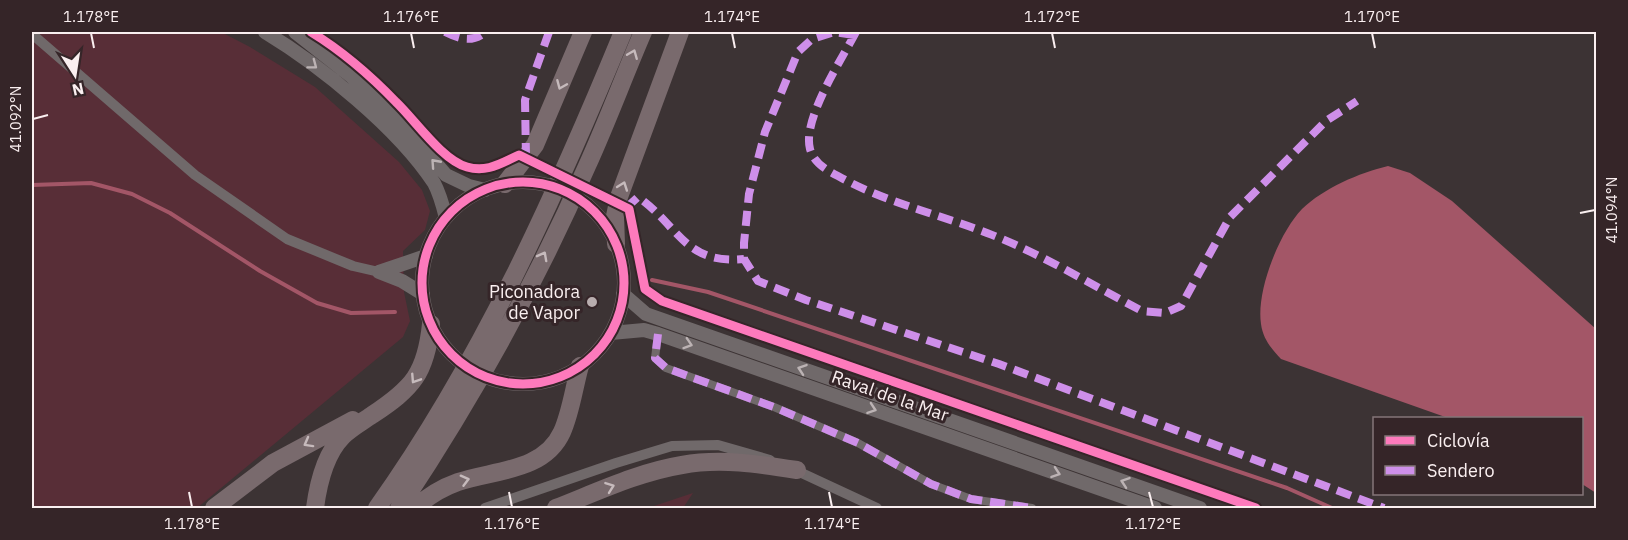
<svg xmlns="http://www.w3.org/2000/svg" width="1628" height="540" font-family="'IBM Plex Sans',sans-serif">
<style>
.green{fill:#582e37}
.water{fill:#a35667}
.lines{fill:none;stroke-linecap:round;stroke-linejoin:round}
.stream{stroke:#a35667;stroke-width:4}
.pedestrian{stroke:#70696a;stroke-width:8}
.minor{stroke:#70696a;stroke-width:10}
.tertiary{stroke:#70696a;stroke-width:14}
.trunk{stroke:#796a6d;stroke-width:18}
.quiet{stroke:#ce8fe9;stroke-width:8;stroke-dasharray:15 8;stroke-linecap:butt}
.cycleway-casing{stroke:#352528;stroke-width:13}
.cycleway{stroke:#fd7abc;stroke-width:9}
.oneway{stroke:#c6babc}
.oneway2{stroke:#bcb3b4}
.ticks{fill:none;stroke:#faeff0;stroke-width:2}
.poi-dot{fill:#b8adae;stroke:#352528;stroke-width:2}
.labels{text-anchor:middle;stroke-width:6;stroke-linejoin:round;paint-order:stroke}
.poi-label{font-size:18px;fill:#faeff0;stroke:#352528;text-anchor:end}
.street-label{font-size:18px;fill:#faeff0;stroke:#352528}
.neatline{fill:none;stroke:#faeff0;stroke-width:2}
.ticks-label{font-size:15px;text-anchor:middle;fill:#faeff0}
</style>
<rect width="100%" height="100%" fill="#3c3334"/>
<path class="green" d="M32,32H221L250,47L315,87L399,162L422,190L430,211L425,230L403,251L404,292L410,321L403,337L197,508H32Z
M693,493L683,508H648Z"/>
<path class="water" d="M1388,166L1410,173L1452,201L1596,329V493L1582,484V418H1448L1281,359C1271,348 1263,339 1261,324C1256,291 1279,233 1302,209C1324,188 1359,173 1388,166Z"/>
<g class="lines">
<path class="stream" d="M32,185L91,183L132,194L170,213L260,271L317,303L351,313L395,312
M652,280L708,292L1287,488L1332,508"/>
<path class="pedestrian" d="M658,334L655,358L666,368L774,407L858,443L931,484L971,499L1032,508"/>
<path class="minor" d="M32,34L195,175L287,239L353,266L379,272
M793,469L877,508
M485,508L616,463L672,446L718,445L770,460"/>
<path class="tertiary" d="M265,32C321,66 398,128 434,183C440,194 443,206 446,218
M295,32L351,76L405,128L446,175L469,186L485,190
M422 283a101 101 0 1 1 202 0a101 101 0 1 1-202 0Z
M379,272L426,256
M379,272L402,281L423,294
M623,294L646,314L1200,508
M611,333L644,330L658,334L1155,508"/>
<path class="trunk" d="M505,184L535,145L583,32
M616,244L615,216L619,197L680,32
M214,508L273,463L353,420
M315,508C318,485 325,454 343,436C351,428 362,422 372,415C413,388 426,373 431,324
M377,508C481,362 555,197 623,32
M399,508C469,403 536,283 587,166C607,122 624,76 643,32
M415,508C427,497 441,488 458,482C493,470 544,472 562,432C571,412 574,387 580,366
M556,508C597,492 639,472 682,465C720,458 759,464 797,470"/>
<path class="quiet" d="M445,32C459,39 473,43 485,32
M856,32C842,59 802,119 810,149C814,163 825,169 838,176C884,202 938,214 987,233C1038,252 1094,286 1142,311L1165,313L1181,306L1230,217L1326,121L1357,101
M854,35L834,32L812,39L798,52L765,132L749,194L744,243V259L758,281L806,300L999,364L1384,508
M526,158L525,100L549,32
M626,208L638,197C679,226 685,265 744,259
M658,334L655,358L666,368L774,407L858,443L931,484L971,499L1032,508"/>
<g class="cycleway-casing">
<path id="cycleway" d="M311,32C342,51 371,76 396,102C415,120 442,160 467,167C487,173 501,163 519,155L629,209L645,289L662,301L1256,508
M422 283a101 101 0 1 1 202 0a101 101 0 1 1-202 0Z"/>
</g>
<use href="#cycleway" class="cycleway"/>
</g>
<defs><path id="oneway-chevron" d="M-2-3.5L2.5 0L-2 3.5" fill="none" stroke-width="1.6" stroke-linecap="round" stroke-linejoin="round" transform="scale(1.5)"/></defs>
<g class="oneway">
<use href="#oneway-chevron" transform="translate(633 54) rotate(-68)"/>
<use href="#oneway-chevron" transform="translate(561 85) rotate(113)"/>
<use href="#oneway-chevron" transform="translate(623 186) rotate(-70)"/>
<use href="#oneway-chevron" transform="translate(543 256) rotate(-62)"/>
<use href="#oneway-chevron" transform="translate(415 379) rotate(123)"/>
<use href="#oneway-chevron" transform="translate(308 443) rotate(151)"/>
<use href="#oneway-chevron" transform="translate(465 480) rotate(-15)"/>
<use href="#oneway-chevron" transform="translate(610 487) rotate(-20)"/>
</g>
<g class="oneway2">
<use href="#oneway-chevron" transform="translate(313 65) rotate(37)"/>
<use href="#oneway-chevron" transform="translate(435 163) rotate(-132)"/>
<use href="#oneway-chevron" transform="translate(688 344) rotate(18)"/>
<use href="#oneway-chevron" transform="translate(802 369) rotate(-161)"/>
<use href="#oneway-chevron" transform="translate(872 409) rotate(19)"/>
<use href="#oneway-chevron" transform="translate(1056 473) rotate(19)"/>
<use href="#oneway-chevron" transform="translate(1125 482) rotate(-161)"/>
</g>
<path class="ticks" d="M91,33L94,48M411,33L414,48M732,33L735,48M1052,33L1055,48M1372,33L1375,48M33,119L48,115M1580,213L1595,210M189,492L192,507M509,492L512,507M829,492L832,507M1149,492L1153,507"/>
<circle class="poi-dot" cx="592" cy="302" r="6"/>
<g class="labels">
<g class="poi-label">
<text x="580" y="298">Piconadora<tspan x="580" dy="21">de Vapor</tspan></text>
</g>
<g class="street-label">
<text transform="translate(890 396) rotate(19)" y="6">Raval de la Mar</text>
</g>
</g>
<rect width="1628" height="540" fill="none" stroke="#352528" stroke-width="66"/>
<rect x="1373" y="417" width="210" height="78" fill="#352528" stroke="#847678" stroke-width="1.5"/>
<rect x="1385" y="436" width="30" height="9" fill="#fd7abc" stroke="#847678" stroke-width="1.5"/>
<text x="1427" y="447" font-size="18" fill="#faeff0">Ciclovía</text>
<rect x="1385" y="466" width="30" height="9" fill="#ce8fe9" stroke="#847678" stroke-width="1.5"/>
<text x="1427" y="477" font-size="18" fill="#faeff0">Sendero</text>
<g transform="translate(75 75) rotate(168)" stroke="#352528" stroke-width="4.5" paint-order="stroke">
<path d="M0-4.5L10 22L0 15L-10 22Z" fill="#faeff0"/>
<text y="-9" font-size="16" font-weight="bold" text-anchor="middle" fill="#faeff0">N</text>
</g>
<rect x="33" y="33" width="1562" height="474" class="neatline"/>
<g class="ticks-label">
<text x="91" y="22">1.178°E</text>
<text x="411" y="22">1.176°E</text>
<text x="732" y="22">1.174°E</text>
<text x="1052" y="22">1.172°E</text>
<text x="1372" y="22">1.170°E</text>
<text transform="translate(16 119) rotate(-90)" y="5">41.092°N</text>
<text transform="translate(1612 210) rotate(-90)" y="5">41.094°N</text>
<text x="192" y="529">1.178°E</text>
<text x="512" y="529">1.176°E</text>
<text x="832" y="529">1.174°E</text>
<text x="1153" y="529">1.172°E</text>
</g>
</svg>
